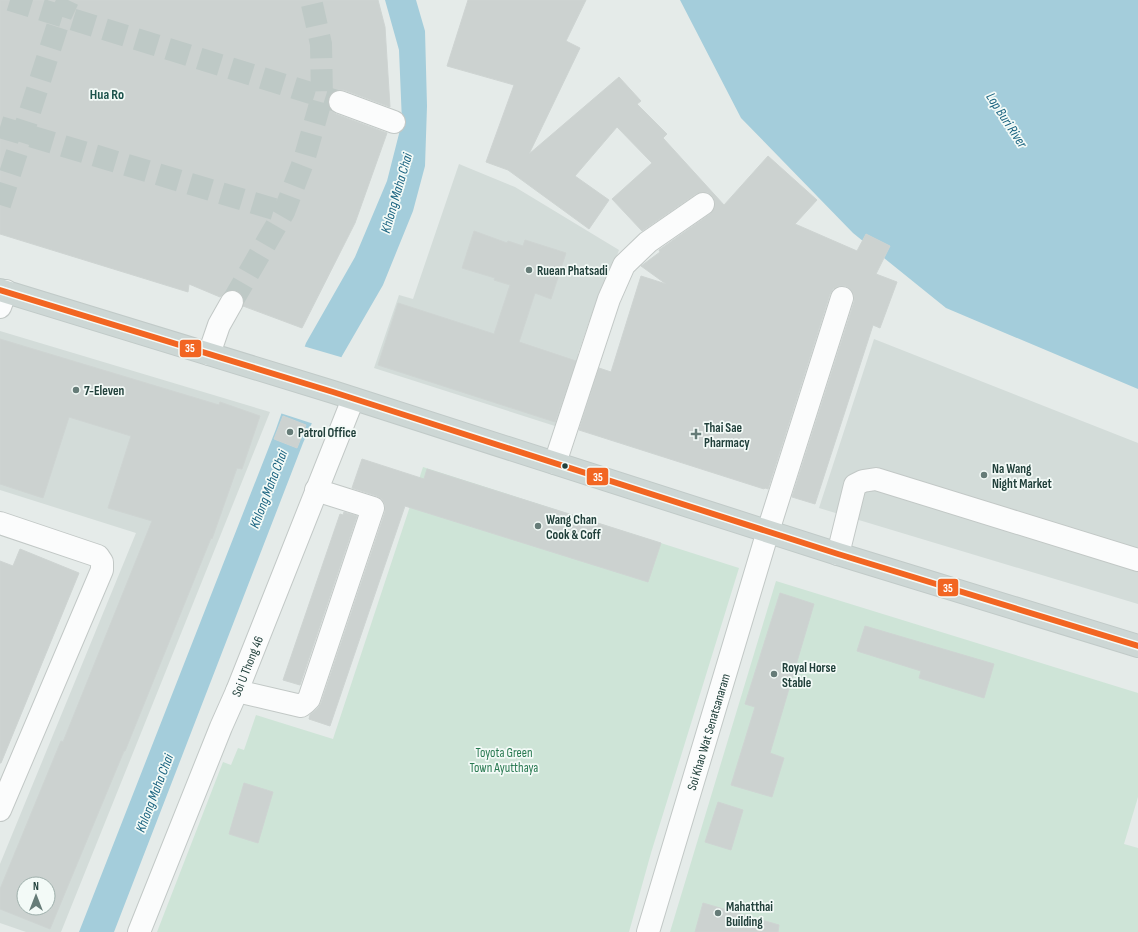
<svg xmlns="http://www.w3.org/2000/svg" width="1138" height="932" font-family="'Sofia Sans Condensed',sans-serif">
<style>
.built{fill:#d3dcd9;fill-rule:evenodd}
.green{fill:#cee4d7}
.water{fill:#a4cddb}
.pier{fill:#e5ebe9}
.building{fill:#ccd2d0;stroke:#ced4d2;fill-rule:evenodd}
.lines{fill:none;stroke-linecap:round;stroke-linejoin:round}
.minor-tunnel{stroke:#bec9c6;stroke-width:22;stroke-dasharray:22 11;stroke-linecap:butt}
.minor-casing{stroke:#c2c8c6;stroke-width:24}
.major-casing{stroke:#c1cac8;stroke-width:24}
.minor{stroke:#fbfcfc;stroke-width:22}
.major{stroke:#cdd7d5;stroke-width:22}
.bus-1-casing{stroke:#f3faf7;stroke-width:9}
.bus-1{stroke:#f26522;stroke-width:6}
.poi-dot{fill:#667c78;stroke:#f3faf7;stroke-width:1.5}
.bus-dot{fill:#21403b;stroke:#f3faf7;stroke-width:1.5}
.labels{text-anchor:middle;stroke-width:3.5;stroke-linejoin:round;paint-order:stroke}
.poi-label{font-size:13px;font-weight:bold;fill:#21403b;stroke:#f3faf7;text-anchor:start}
.street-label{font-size:13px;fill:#21403b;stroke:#f3faf7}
.park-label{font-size:13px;fill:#297951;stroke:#f3faf7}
.neighbourhood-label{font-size:14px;font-weight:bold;fill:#1c534c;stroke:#f3faf7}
.water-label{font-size:14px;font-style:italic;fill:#18627f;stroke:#f3faf7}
.line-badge{stroke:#f3faf7;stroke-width:1.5}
.badge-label{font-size:11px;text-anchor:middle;font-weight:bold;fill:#fff}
</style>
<rect width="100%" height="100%" fill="#e5ebe9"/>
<path class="built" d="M459,164L515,187L619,250L594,320L589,322L578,354L581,355L558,427L374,368L399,295L413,299Z
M0,331L270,412L61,932H26L0,923V864L136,533L0,490ZM24,884H48V908H24Z
M874,339L1138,443V604L819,508Z"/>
<path class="green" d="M423,467L739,568L651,853L629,932H157L223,762L231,765L238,748L244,750L256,715L333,739Z
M776,581L1138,693V797L1124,844L1138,848V932H670Z"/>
<path class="water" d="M385,0H416L425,31L427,106L425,166L413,211L383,285L342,356L303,443L114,932H79L276,429L306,343L355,257L387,181L402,122L399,50Z
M680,0H1138V389L946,308L853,233L741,118Z"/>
<path class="pier" d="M303,346L344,358L314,424L280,413Z"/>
<path class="building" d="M0,0H378L385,27L390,107L344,90H338L332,93L328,97V104L330,110L336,114L387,133L355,223L302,328L243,306L244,302L243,296L238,291L232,290L226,291L220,297L189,284L188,292L0,234Z
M468,0H586L566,41L580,48L529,154L619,77L641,101L637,104L667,134L663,138L724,205L768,156L817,200L795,224L857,251L866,234L890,246L876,274L897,282L880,328L873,325L815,504L792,497L854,302V295L851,290L846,286H839L833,289L830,294L768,489L765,488L764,489L579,430L599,368L611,372L641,276L666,284L641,266L660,252L659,250L710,214L714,209L715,203L713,197L708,193L702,192L696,194L642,231L612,199L652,163L617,127L575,176L609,200L589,229L508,170L486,162L514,85L447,66Z
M474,231L507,243L508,241L523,246L525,240L566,253L551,299L535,293L519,342L576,361L555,422L378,365L398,303L494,334L510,285L494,280L495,278L462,268Z
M0,339L219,405L220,402L260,416L242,469L237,468L212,539L211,538L125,751H124L50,929L0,909V889L61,741L63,742L152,521L108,508L131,436L69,417L43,498L0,484ZM24,884H48V908H24Z
M283,416L306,425L297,448L274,439Z
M362,459L424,479L427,469L661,543L648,582L405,506L330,726L309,719L310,715L318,708L321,703L385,512V505L382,499L377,496L352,488Z
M344,512L357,516L300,685L283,680L340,514L343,515Z
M20,549L79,573L1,763H0V561L13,566Z
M780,593L814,604L770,753L784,758L772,797L731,785L755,707L745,704Z
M865,626L994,664L984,698L919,678L921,671L857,651Z
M244,783L273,792L258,843L229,834Z
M718,802L743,810L731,850L705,842Z
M703,903L779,925L778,932H695Z"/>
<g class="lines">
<path class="minor-tunnel" d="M10,0L340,102
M0,127L284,212
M0,205L61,15L68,0
M232,302L284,212L304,160L322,97L321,44L311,0"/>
<g class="minor-casing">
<g id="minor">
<path d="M340,102L394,122"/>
<path d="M0,307L6,291"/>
<path d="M209,354L219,325L232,302"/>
<path d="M555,463L609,299L624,265L648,242L703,204"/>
<path d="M0,523L98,556L102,562V570L0,810"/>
<path d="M838,554L855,485L863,481L876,479L1138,560"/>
<path d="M237,691L301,706L305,703L309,699L373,508L316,490"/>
<path id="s1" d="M139,932L221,727L237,691L353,399"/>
<path id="s2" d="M648,932L768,531L842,298"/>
</g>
</g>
<g class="major-casing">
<path id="major" d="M0,290L333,392L838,554L1138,646"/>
</g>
<use href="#minor" class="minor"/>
<use href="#major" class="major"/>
<g class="bus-1-casing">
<path id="bus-1" d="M0,290L333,392L838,554L1138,646"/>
</g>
<use href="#bus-1" class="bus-1"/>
</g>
<g class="poi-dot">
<circle cx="529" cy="270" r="4"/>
<circle cx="76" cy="390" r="4"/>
<circle cx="290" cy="432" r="4"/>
<path d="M694 428h4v4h4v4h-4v4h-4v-4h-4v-4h4z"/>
<circle cx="984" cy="475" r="4"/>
<circle cx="538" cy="526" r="4"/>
<circle cx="774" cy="674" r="4"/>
<circle cx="718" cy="913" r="4"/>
</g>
<circle class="bus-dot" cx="565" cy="466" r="3.5"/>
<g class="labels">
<g class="poi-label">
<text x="537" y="275">Ruean Phatsadi</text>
<text x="84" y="395">7-Eleven</text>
<text x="704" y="432">Thai Sae<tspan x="704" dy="15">Pharmacy</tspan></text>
<text x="298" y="437">Patrol Office</text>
<text x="992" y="473">Na Wang<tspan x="992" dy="15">Night Market</tspan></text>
<text x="546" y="524">Wang Chan<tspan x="546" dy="15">Cook &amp; Coff</tspan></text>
<text x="782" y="672">Royal Horse<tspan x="782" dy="15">Stable</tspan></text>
<text x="726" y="911">Mahatthai<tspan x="726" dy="15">Building</tspan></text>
</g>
<g class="street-label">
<text dy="5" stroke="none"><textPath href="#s1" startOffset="287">Soi U Thong 46</textPath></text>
<text dy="5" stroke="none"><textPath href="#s2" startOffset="209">Soi Khao Wat Senatsanaram</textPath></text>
</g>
<g class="park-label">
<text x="504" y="757">Toyota Green<tspan x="504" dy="15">Town Ayutthaya</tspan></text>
</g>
<g class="neighbourhood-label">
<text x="107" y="99">Hua Ro</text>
</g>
<g class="water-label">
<text transform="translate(1007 120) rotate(57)" y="5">Lop Buri River</text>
<text transform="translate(396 193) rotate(-74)" y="5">Khlong Maha Chai</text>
<text transform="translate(268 489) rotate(-69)" y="5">Khlong Maha Chai</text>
<text transform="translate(154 793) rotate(-69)" y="5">Khlong Maha Chai</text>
</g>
</g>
<g class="line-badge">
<rect x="179" y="339" width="23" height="19" rx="4" fill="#f26522"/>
<rect x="586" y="467" width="23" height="19" rx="4" fill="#f26522"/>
<rect x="937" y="578" width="22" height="19" rx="4" fill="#f26522"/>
</g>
<g class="badge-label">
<text x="190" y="352">35</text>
<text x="598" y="481">35</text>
<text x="948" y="592">35</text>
</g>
<g transform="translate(36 896)"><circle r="19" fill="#f3faf7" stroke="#9fb0ac"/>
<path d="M0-3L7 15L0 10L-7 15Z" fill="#667c78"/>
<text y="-6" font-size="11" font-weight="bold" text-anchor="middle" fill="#21403b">N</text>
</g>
</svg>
